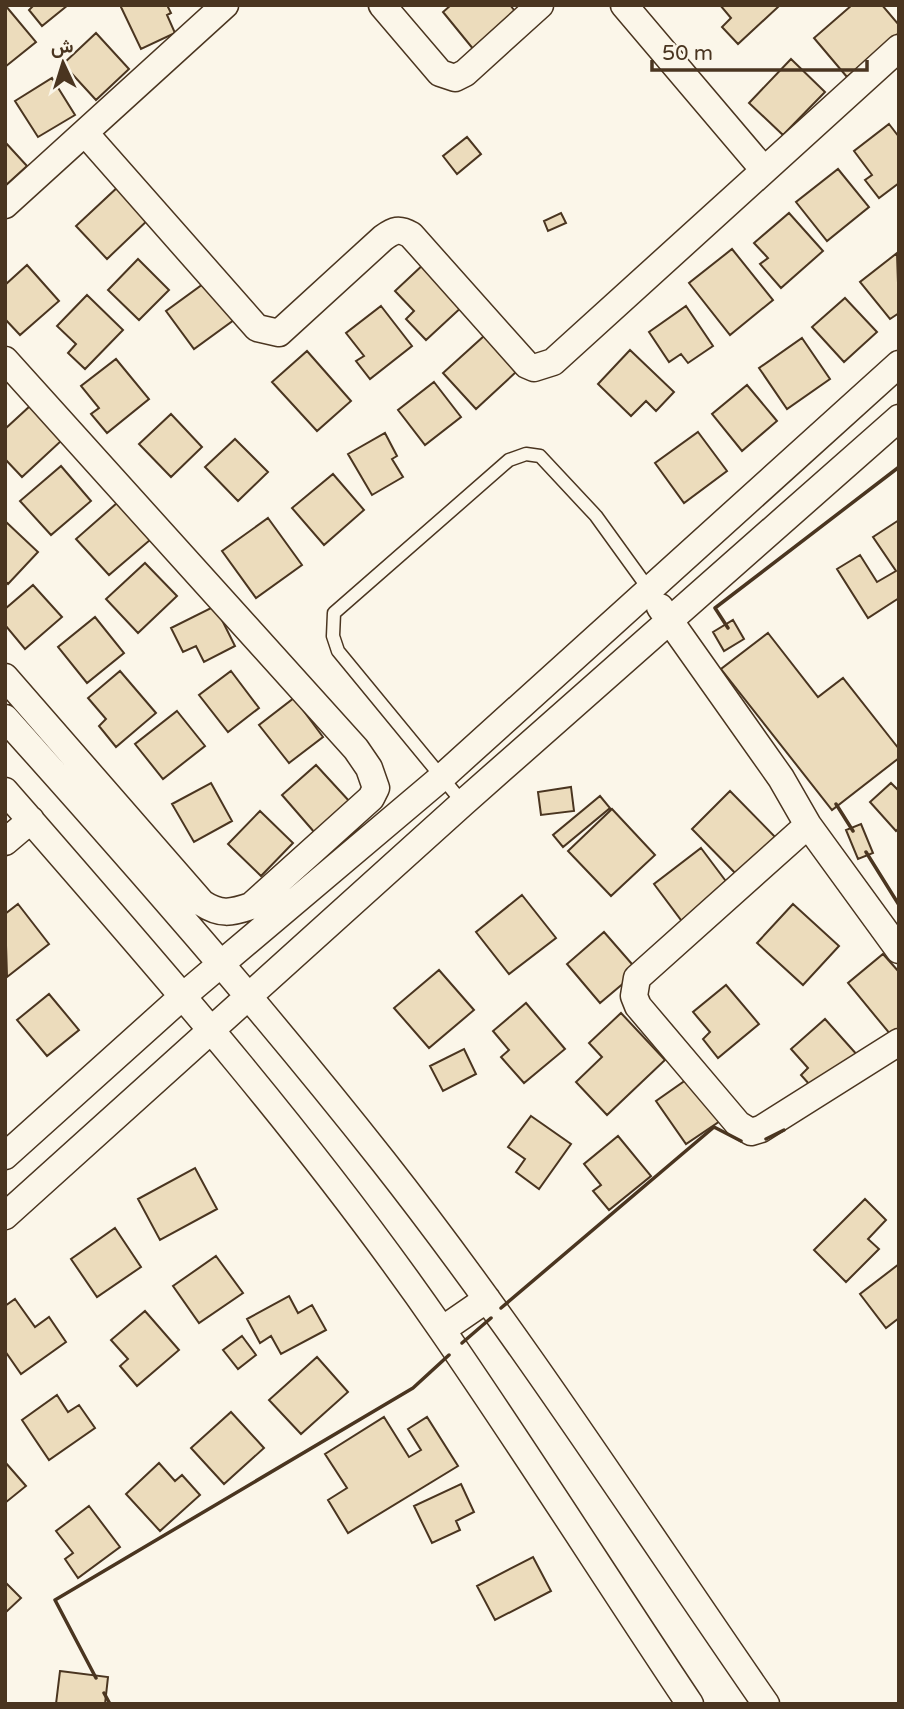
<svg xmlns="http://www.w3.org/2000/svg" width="904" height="1709" font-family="'Varela Round',Vazirmatn,sans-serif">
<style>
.building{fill:#ecdcbc;stroke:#4a3520;stroke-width:2}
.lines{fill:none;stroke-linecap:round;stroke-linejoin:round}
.service-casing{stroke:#4a3520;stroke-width:15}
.minor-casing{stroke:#4a3520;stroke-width:29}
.service{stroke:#fbf6e9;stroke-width:12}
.minor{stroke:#fbf6e9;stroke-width:26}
.wall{stroke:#4a3520;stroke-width:3.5}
</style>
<rect width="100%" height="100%" fill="#fbf6e9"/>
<path class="building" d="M5,5L36,42L5,67Z
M34,5H68L42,26L29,10Z
M124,5H167L171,13L167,15L175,33L141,49L121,7Z
M451,5H510L518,15L474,50L443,12Z
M720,5H776L778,7L738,44L722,27L731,18Z
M852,5H882L899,25V33L847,77L814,38Z
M96,33L129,69L96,100L63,64Z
M791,59L825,92L783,135L749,103Z
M52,78L75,115L38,137L15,101Z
M889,124L899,137V183L879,198L865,180L872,175L854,151Z
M467,137L481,154L457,174L443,156Z
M5,142L27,166L5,186Z
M838,169L869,207L827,241L796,202Z
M120,185L151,217L107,259L76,226Z
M561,213L566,223L548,231L544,221Z
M789,213L823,251L781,288L760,264L768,258L754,243Z
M732,249L773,300L730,335L689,283Z
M897,253L899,313L890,319L860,282Z
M138,259L169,290L139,320L108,290Z
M426,262L465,304L426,340L406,319L414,311L395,291Z
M27,265L59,301L20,335L5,319V285Z
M210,279L238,317L194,349L166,311Z
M87,295L123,330L85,369L68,353L76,344L57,326Z
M845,298L877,332L844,362L812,327Z
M381,306L412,346L370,379L356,361L364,356L346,333Z
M686,306L713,346L688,363L681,354L669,362L649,332Z
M484,336L516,372L476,409L443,373Z
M802,338L830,379L787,409L759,368Z
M630,350L674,392L656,411L646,401L631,416L598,384Z
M307,351L351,401L317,431L272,382Z
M116,359L149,399L107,433L91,414L99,408L81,386Z
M434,382L461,417L425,445L398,410Z
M747,385L777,421L742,451L712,414Z
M30,406L61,441L22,477L5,459V429Z
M171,414L202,447L171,477L139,444Z
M698,432L727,471L684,503L655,463Z
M385,433L397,456L392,459L403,477L372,495L348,454Z
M235,439L268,472L238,501L205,467Z
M61,466L91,501L51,535L20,501Z
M333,474L364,510L324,545L292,508Z
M117,503L150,540L109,575L76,539Z
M268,518L302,565L256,598L222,551Z
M899,520V598L868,618L837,569L860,555L877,582L896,571L873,537Z
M5,521L38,552L8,584L5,581Z
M145,563L177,596L138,633L106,599Z
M33,585L62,617L25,649L5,625V609Z
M215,606L235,646L204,662L196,646L183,652L171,628Z
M95,617L124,653L87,683L58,647Z
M733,620L744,639L724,651L713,632Z
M768,633L818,697L843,678L899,749V758L832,810L721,669Z
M120,671L156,713L116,747L99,726L106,719L88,698Z
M231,671L259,708L228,732L199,695Z
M294,698L323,737L289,763L259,725Z
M177,711L205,746L163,779L135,744Z
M316,765L350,802L315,833L282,795Z
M211,783L232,821L194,842L172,804Z
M891,783L899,791V828L896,831L870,802Z
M571,787L574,811L541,815L538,792Z
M730,791L779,841L741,879L692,829Z
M600,796L610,808L563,847L553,835Z
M612,809L655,855L611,896L568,851Z
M260,811L293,843L261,876L228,844Z
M861,824L873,853L858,859L846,830Z
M701,848L734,892L687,928L654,884Z
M522,895L556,938L509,974L476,932Z
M18,904L49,944L7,977L5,914Z
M793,904L839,946L803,985L757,943Z
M604,932L638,971L600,1003L567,964Z
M883,954L899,972V1037L895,1040L848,983Z
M439,970L474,1010L429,1048L394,1008Z
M726,985L759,1024L718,1058L703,1039L710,1032L693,1012Z
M49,994L79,1030L47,1056L17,1020Z
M526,1003L565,1049L524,1083L501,1057L509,1050L493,1031Z
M621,1013L665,1060L607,1115L576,1082L602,1057L589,1043Z
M825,1019L859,1057L818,1094L801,1075L808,1068L791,1049Z
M464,1049L476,1074L443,1091L430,1066Z
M696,1073L726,1117L686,1144L656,1101Z
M531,1116L571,1144L539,1189L516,1172L525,1159L508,1147Z
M618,1136L651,1176L609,1210L593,1191L601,1185L584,1164Z
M195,1168L217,1209L160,1240L138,1199Z
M865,1199L886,1220L868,1239L879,1249L846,1282L814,1250Z
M115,1228L141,1267L97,1297L71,1259Z
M216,1256L243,1293L199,1323L173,1286Z
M899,1264V1318L886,1328L860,1294Z
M289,1296L298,1313L312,1305L326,1330L281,1354L271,1336L260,1343L247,1319Z
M15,1299L35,1327L49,1317L66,1342L21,1374L5,1351V1306Z
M145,1311L179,1350L137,1386L120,1366L128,1359L111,1340Z
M242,1336L256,1355L238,1369L223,1350Z
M317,1357L348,1392L301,1434L269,1400Z
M57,1395L68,1412L79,1405L95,1428L49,1460L22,1420Z
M231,1412L264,1448L224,1484L191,1448Z
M384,1417L409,1457L421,1450L408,1429L427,1417L458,1466L348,1533L328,1500L347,1488L325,1454Z
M5,1462L26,1486L5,1503Z
M159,1463L175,1481L182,1475L200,1495L160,1531L126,1494Z
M461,1484L474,1512L456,1521L460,1530L432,1543L414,1506Z
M89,1506L120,1547L78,1578L65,1559L73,1553L56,1531Z
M533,1557L551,1591L495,1620L477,1586Z
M5,1582L21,1598L5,1613Z
M60,1671L108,1677L105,1704H56Z"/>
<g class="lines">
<g class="service-casing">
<path id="service" d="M463,803L338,651L333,636L334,613L509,460L526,454L540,456L596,516L648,588"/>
</g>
<g class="minor-casing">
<path id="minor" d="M382,5L440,73L455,78L465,73L540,5
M624,5L764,170
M85,133L257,328L279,333L383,238C394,230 399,228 411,235L527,365L534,368L553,362L899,48
M5,205L225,5
M5,360L356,749L369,768L376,788L371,798L251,906C231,913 220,915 202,903L5,677
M660,607L781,778L808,825L899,950
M5,718C135,863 263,1009 383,1161C520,1335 640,1522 766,1704
M5,791C157,965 311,1140 442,1330C527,1453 607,1580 690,1704
M808,825L637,978L634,996L638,1006L738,1124L751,1132L761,1129L899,1042
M5,842L31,820
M5,1156L183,996L441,778L899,364
M5,1216L463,803L899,418
M442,1330L487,1299"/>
</g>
<use href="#service" class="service"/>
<use href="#minor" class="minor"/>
<path class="wall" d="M728,628L715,608L899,467
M836,804L853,831
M866,852L899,905
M766,1139L784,1130
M501,1308L714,1127L741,1141
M462,1343L491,1318
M96,1678L55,1600L413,1388L449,1355
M104,1693L110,1704"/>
</g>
<rect width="904" height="1709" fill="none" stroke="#4a3520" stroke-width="14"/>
<g transform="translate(63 63) rotate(356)" stroke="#fbf6e9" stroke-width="5" paint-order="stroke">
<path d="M0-5L12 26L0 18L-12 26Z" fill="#4a3520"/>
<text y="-10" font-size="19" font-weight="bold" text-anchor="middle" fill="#4a3520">ش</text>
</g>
<path d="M652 60v10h215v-10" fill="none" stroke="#4a3520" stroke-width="3.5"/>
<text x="662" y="60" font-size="21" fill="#4a3520" stroke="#fbf6e9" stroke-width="5" paint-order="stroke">50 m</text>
</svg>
